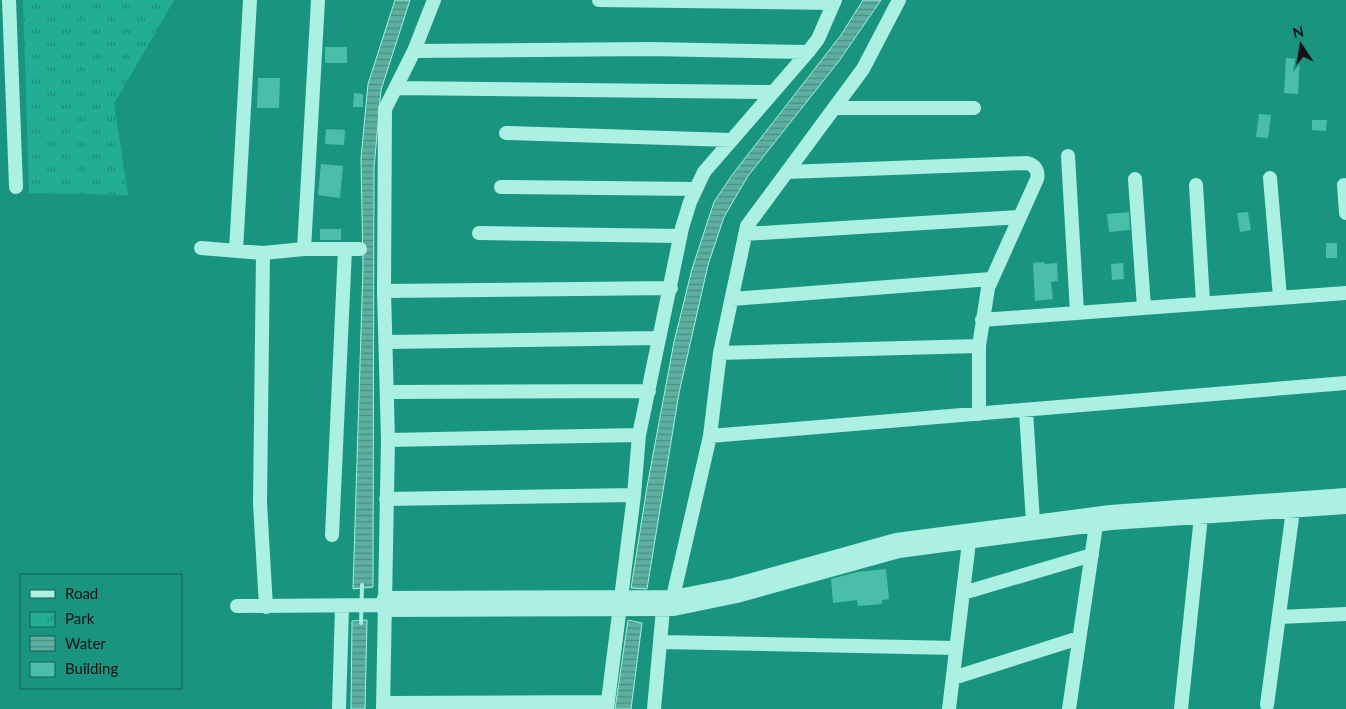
<svg xmlns="http://www.w3.org/2000/svg" width="1346" height="709" font-family="Lato,sans-serif">
<style>
.park{fill:url(#park-tufts)}
.water{fill:url(#water-rules);stroke:#9ef2e1}
.lines{fill:none;stroke-linecap:round;stroke-linejoin:round}
.stream{stroke:#9ef2e1;stroke-width:4}
.building{fill:#4abea9}
.street{stroke:#abf0e3;stroke-width:14}
</style>
<defs>
<pattern id="park-tufts" width="24" height="20" patternUnits="userSpaceOnUse" patternTransform="scale(1.25)"><rect width="24" height="20" fill="#22ae94"/><path d="M3 7l-1-3M5 7V3M7 7l1-3M15 17l-1-3M17 17v-4M19 17l1-3" fill="none" stroke="#1c8c77"/></pattern>
<pattern id="water-rules" width="6" height="5" patternUnits="userSpaceOnUse" patternTransform="scale(1.25)"><rect width="6" height="5" fill="#5dafa1"/><path d="M0 2.5h6" fill="none" stroke="#4b8d82"/></pattern>
</defs>
<rect width="100%" height="100%" fill="#19947f"/>
<path class="park" d="M23,0H174L114,104L128,195L29,193Z"/>
<path class="water" d="M395,0H410L381,90L374,168L373,587L353,589L363,267L361,158L368,84Z
M863,0H881L839,61L748,176L724,217L708,265L679,393L647,589L631,588L647,487L674,342L692,269L714,202L732,175L841,35Z
M367,620L365,709H351L352,621Z
M628,620L642,623L631,709H615Z"/>
<g class="lines">
<path class="stream" d="M361,623L362,585"/>
</g>
<path class="building" d="M325,47H347V63H325Z
M1286,58L1300,59L1298,94L1284,93Z
M258,78H280L279,108H257Z
M354,93L363,94V107H353Z
M1259,114L1271,115L1268,138L1256,137Z
M1312,120H1327L1326,131L1312,130Z
M326,129L345,130L344,145L325,144Z
M321,164L343,166L340,198L318,195Z
M1129,212L1130,230L1109,232L1107,214Z
M1248,212L1251,230L1240,232L1237,213Z
M320,229H341V240H320Z
M1326,243H1337V258H1326Z
M1044,262L1045,264L1057,263L1058,281L1051,282L1053,299L1035,301L1033,263Z
M1123,263L1124,279L1112,280L1111,264Z
M886,569L889,599L882,600V604L858,606L857,600L833,603L831,579L857,572Z"/>
<g class="lines">
<path class="street" d="M9,0L16,187
M599,0L833,3
M414,51L650,49L808,52
M396,88L772,92
M834,108H974
M506,133L731,140
M1068,156L1077,312
M787,172L1027,163C1035,165 1039,171 1037,179L988,288L979,346V414
M1270,178L1280,297
M1135,179L1144,307
M1196,185L1203,302
M1344,185L1346,213
M501,187L695,189
M479,233L680,236
M745,234L1020,217
M201,248L263,253L304,249H360
M304,249L318,0
M236,251L250,0
M263,253L260,503L266,607
M384,291L671,288
M732,299L991,279
M982,320L1346,293
M386,342L657,338
M720,353L979,346
M388,392L649,391
M1026,411L1033,522
M710,436L1346,383
M388,440L639,435
M386,499L634,495
M332,535L345,249
M963,593L1092,555
M673,597L710,436L720,353L747,226L863,69L899,0
M384,598L673,597L734,585L896,540L1110,512L1346,495
M237,606L384,605
M384,610L674,609L737,596L899,551L1111,523L1346,507
M1279,617L1346,614
M660,642L956,648
M953,678L1079,638
M383,703L608,702
M1267,705L1293,510
M339,709L342,607
M383,709L388,440L384,291L385,109L414,51L434,0
M607,709L634,495L639,435L682,228L690,202L704,172L808,52L818,39L835,0
M654,709L663,609
M949,709L969,542
M1069,709L1096,525
M1181,709L1201,516"/>
</g>
<rect x="20" y="574" width="162" height="115" fill="#19947f" stroke="#166053"/>
<rect x="30" y="590" width="25" height="8" fill="#abf0e3" stroke="#166053"/>
<text x="65" y="599" font-size="15" fill="#111111">Road</text>
<rect x="30" y="612" width="25" height="15" fill="url(#park-tufts)" stroke="#166053"/>
<text x="65" y="624" font-size="15" fill="#111111">Park</text>
<rect x="30" y="636" width="25" height="15" fill="url(#water-rules)" stroke="#166053"/>
<text x="65" y="649" font-size="15" fill="#111111">Water</text>
<rect x="30" y="662" width="25" height="15" fill="#4abea9" stroke="#166053"/>
<text x="65" y="674" font-size="15" fill="#111111">Building</text>
<g transform="translate(1301 45) rotate(348)" stroke="#19947f" stroke-width="4" paint-order="stroke">
<path d="M0-4L9 19L0 12L-9 19Z" fill="#111111"/>
<text y="-8" font-size="14" font-weight="bold" text-anchor="middle" fill="#111111">N</text>
</g>
</svg>
